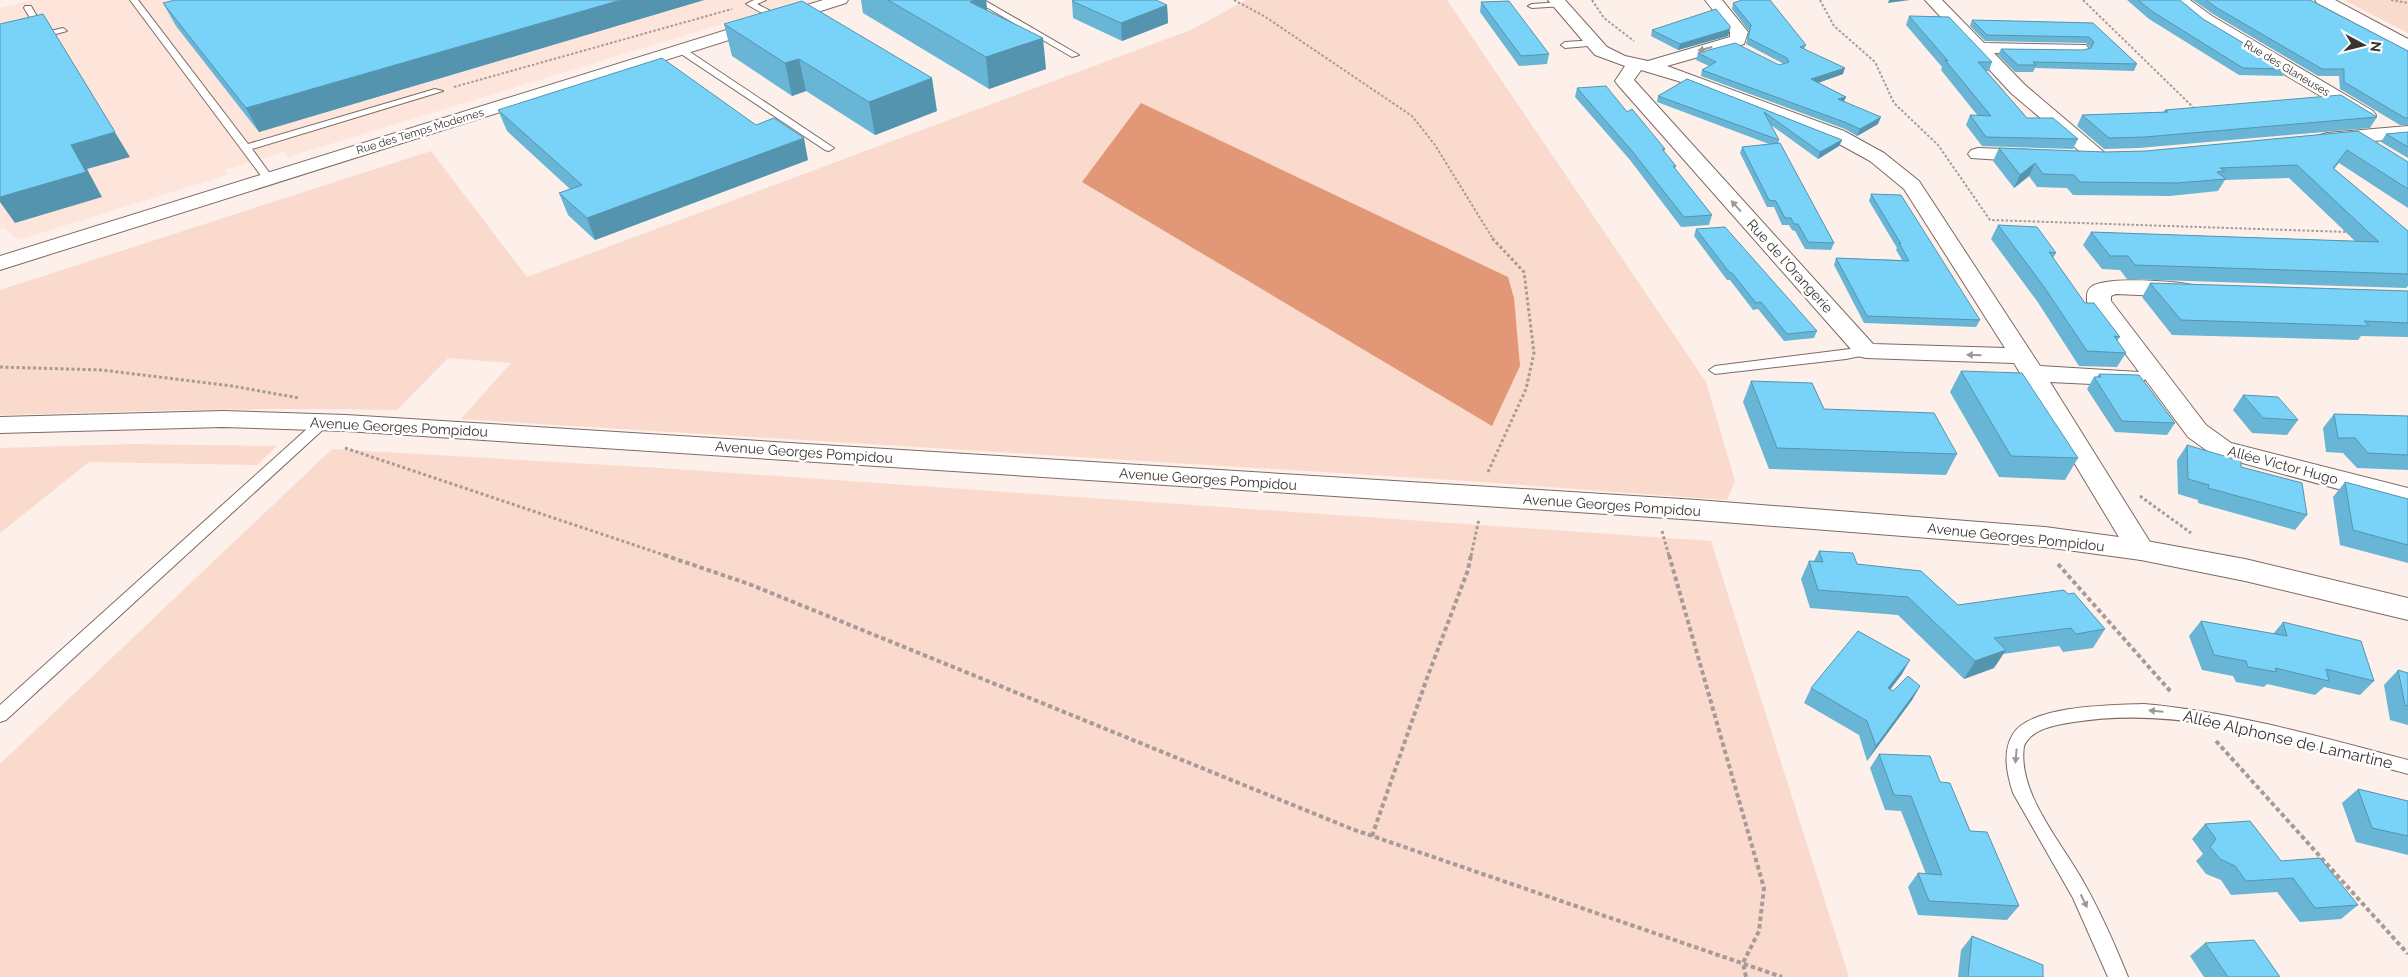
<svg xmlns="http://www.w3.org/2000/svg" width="2408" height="977" font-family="Raleway,sans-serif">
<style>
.built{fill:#fde5db}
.green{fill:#fadacc}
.forest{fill:#e29876}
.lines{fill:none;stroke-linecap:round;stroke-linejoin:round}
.service-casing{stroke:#7d6a62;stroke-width:2}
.minor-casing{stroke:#7d6a62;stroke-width:2}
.secondary-casing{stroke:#7d6a62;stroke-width:2}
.path-far2{stroke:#a69b96;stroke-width:2;stroke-dasharray:2.5 2;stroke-linecap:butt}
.path-far1{stroke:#a69b96;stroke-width:3;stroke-dasharray:3 2.5;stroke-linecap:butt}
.path{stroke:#a69b96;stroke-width:4;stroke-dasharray:4.5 3;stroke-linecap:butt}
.service{fill:#fff;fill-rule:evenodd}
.minor{fill:#fff;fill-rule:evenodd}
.secondary{fill:#fff;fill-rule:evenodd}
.wall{fill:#68b5d5}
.shaded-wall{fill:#5594ae}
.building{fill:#79d3f8;stroke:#5594ae}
.oneway{fill:#9d9997}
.labels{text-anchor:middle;stroke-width:5;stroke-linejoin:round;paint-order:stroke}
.far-street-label{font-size:11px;fill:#3b332f;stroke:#fff}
.street-label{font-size:14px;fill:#3b332f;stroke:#fff}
.near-street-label{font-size:16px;fill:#3b332f;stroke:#fff}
</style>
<rect width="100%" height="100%" fill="#fdf0ea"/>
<path class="built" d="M33,0H800L288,157L284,152L224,170L227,175L18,240L4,228L0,229V8Z"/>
<path class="green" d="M1246,0H1447L1706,382L1735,481L1727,500L1467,481L461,419L511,363L448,358L397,410C264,407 132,411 0,415V290L431,151L527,277L1193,29Z
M2344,0H2408V33Z
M133,444L277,446L257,465L89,462L0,533V448Z
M332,449L661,468L1711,541L1849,977H0V764Z"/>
<path class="forest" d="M1141,103L1508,277L1514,298L1520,366L1492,426L1082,182Z"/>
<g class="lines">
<g class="service-casing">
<path id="service" d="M130,0H138L248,144L435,89L443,91L252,149L274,179L273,181H265Z
M754,0H766L757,4L782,17V21H776L746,4Z
M974,0H984L1079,55L1072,57Z
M1561,2L1565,4L1564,6L1532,8L1528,6L1532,4Z
M25,6H31L46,32L63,28L67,31L0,49V43L40,34L24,8Z
M1596,40L1599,41V45L1565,48L1561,45L1565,42Z
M681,47L684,48L834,148L829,151L825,150L678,52L677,50Z
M1866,347L1870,348L1872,351L1870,354L1846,359L1715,374L1709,370L1715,366Z
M323,418L328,419L329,422L328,425L6,720L0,722V705L318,419Z
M2144,704C2234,712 2320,737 2408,760V774C2300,745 2187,704 2074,722C2056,725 2032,728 2024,746C2017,793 2062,843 2084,883C2101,913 2115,945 2128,977H2108L2073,898L2013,793C2007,774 2002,752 2013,734C2031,705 2113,705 2144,704Z"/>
</g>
<g class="minor-casing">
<path id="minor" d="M823,0H848L846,3L0,270V256Z
M1548,0H1565L1607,47L1625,56L1648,61L1730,37V32L1705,0H1722L1748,32L1744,44L1667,66L1844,131L1884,153L1919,181L2040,366L2139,372L2087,302C2087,297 2086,291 2091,287C2105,276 2174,281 2192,285L2196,290L2192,295L2184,297L2116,294L2111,296V301L2206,425L2231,443L2408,488V508L2213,455L2188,437L2145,379L2142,383L2133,386L2050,382L2155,550L2151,557L2141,560L2131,557L2014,363L1866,358L1857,356L1618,85L1615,81L1625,66L1595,55ZM1641,70L1678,81L1830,139L1870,161L1904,189L2005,348L1873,344L1634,80Z
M1925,0H1942L1984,43L2086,45L2089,49L2086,53L2080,54L1994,53L2025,85L2105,153L2108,157L2105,161L2098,163L2091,161L2011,93Z
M2171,0H2190L2212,16L2373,111L2376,115L2373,119H2359L2200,24Z
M2315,0H2335L2408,39V51L2317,3Z
M2408,126V138L2327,145L2320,143L2317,139L2320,135L2327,133Z
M1978,148L2033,150L2040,152L2043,156L2040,160L2033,162L1971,158L1968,154L1971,150Z"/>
</g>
<g class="secondary-casing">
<path id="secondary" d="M223,411L346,415L1697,500L2045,527L2141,540L2245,559L2408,598V620L2245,581L2141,560L2045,547L1697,520L346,431L223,427L0,433V417Z"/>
</g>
<path class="path-far2" d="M1234,0L1264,16L1412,116L1435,145L1493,239
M1592,0L1604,18L1634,41
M1820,0L1834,26L1875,62L1894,103L1938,145L1990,220L2348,232
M2083,0L2195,109
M2391,0L2408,3
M454,87L732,9"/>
<path class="path-far1" d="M0,367L102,370L232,386L299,398
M345,448L667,556
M1488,472L1526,389L1534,353L1524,272L1492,238
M2140,496L2191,533
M1662,531L1669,556
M1471,556L1479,519"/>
<path class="path" d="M664,555L749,584L1352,829L1782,977
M1669,555L1764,888L1759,931L1743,963L1746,977
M2058,564L2171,692
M2216,741L2408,954
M1372,836L1427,678L1468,570L1471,555"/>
<use href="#service" class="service"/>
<use href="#minor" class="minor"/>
<use href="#secondary" class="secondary"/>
</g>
<path class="wall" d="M704,0L259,132L176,26L163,3Z
M861,0H986L987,10L1046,69L989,89L863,13Z
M2127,0H2180L2203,19L2287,69L2283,76L2239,75L2149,19Z
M2193,0H2310L2408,51V125H2400L2340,89L2339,76H2318L2213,14Z
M1072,1L1167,5L1168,23L1122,41L1073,18Z
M1481,2L1549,54L1547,64L1519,66L1480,12Z
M1733,3L1806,45L1804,49L1843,74L1818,83L1846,97L1844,101L1878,124L1857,136L1845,129L1701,76L1702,70L1709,66L1696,60L1698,53L1779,65L1784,64L1746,44L1749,31L1732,9Z
M1909,16L1992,62L1989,71H1986L2027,118L2078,139L2073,149L1982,146L1966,125L1970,115L1978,116L1941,70L1942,67L1906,25Z
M1972,20L2093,23L2137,64L2134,71L2035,68L2033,72H2015L1998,55L2001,49L2083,50L2090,48L2086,43L1985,41L1970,26Z
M724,24L937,111L875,135L806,91L792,96L732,56Z
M1730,29L1728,36L1678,50L1651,36L1652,30Z
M1687,79L1842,140L1839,146L1818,159L1771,125L1779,140L1778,144L1834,243L1831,250L1805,249L1795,231L1792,230L1789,225H1782L1774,207H1767L1740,153L1742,147L1769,144L1657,102L1658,96Z
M1577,88L1627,112L1665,149L1664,152L1676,166L1675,169L1712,215L1709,225L1681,227L1630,160L1575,97Z
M498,110L756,125L808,160L595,240L568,215L559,193L570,189L507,131Z
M2165,110L2377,117L2370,128L2139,148L2104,149L2077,126L2082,115L2163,112Z
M2358,131L2408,162V208L2339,163L2334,169L2408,231V286L2406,288L2127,279L2120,270L2102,269L2083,245L2091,232L2355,241L2289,178L2225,180L2218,191L2170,196L2073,195L2067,188L2037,187L2029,176L2014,188L1993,161L1999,148L2105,152L2146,151Z
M2408,132V158L2381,142L2386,134Z
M1871,194L1980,320L1976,327L1864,323L1834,265L1836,258L1902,260L1896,250L1897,248L1869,201Z
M1998,225L2056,253L2053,258L2085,303L2120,337L2117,341L2126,353L2117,367L2079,366L2037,301L1991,239Z
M1696,229L1817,331L1814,338L1784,341L1758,309L1753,310L1730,280H1727L1694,236Z
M2150,283L2408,291V337L2361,336L2358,340L2172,335L2142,297Z
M1961,371L2078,458L2065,480L1999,477L1950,392Z
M2099,374L2175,423L2167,435L2115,432L2087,389L2094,377H2097Z
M1751,381L1824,409L1957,454L1946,475L1769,469L1743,402Z
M2243,395L2298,420L2287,435L2252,433L2233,410Z
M2334,414L2408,416V470L2357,468L2343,453L2326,452L2323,428Z
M2187,445L2241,467L2307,515L2295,530L2198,503V500L2178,494L2177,460Z
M2345,482L2408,499V563L2340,545L2333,497Z
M1819,551L1857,564L1958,605L2068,594L2105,629L2093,648L2063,652L2059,646L2003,654L1994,668L1964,679L1898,615L1810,608L1801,579L1809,561H1814Z
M2201,621L2273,634L2283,622L2374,681L2360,695L2324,687L2315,695L2267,684L2264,687L2236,682L2233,676L2202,670L2189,636Z
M2398,670L2408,673V725L2390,720L2384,685Z
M1902,674L1890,689L1893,691L1920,686L1912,700L1867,761L1859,735L1804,703L1811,688Z
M1879,754L1940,782L1970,831L2019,906L2007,920L1918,915L1908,887L1918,873L1926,874L1901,811L1885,810L1870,768Z
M2358,789L2408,801V855L2356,842L2342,803Z
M2205,824L2281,861L2358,905L2341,919L2300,922L2277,892L2231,895L2221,880L2206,874L2196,861L2203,854L2192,839Z
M1972,936L2043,977H1958L1961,950Z
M2205,943L2280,977H2204L2190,956Z"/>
<path class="shaded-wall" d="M621,0H704L259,132L246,108Z
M976,0H986L989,27L970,2Z
M1889,0H1910L1888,3Z
M1167,5L1168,23L1122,41L1121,23Z
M43,14L130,157L87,169L102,197L15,223L0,202V197L71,145Z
M1730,29L1728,36L1678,50L1680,44Z
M1043,38L1046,69L989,89L986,57Z
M799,59L806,91L792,96L785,63Z
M1845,68L1843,74L1809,86L1811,79Z
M932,78L937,111L875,135L869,102Z
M1846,97L1843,103L1838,99Z
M1881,117L1878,124L1857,136L1860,129Z
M804,138L808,160L595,240L587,218Z
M1842,140L1839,146L1818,159L1820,152Z
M2035,163L2029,176L2014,188L2020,175Z
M2006,650L1994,668L1964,679L1975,661Z
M1910,660L1902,674L1880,703L1888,688Z
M1920,686L1912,700L1867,761L1876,746Z"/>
<path class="building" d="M175,0H621L246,108L163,3Z
M888,0H976L970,2L1043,38L986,57Z
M1074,0H1156L1167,5L1121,23L1072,1Z
M1742,0H1770L1806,45L1800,47L1845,68L1811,79L1846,97L1838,99L1881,117L1860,129L1847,123L1702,70L1716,62L1698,53L1735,43L1779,65L1789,62L1787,58L1748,38L1751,25L1733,3Z
M2138,0H2180L2203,19L2287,69L2243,68L2153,12Z
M2206,0H2310L2408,51V118H2405L2344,82V69H2322L2217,8Z
M802,1L932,78L869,102L799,59L785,63L724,24Z
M1509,1L1549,54L1521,56L1481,2Z
M1716,9L1730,26V29L1680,44L1652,30Z
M43,14L115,132L71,145L86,172L0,197V24Z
M1909,16L1949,17L1992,62H1978L2027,118H2053L2078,139L1986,137L1970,115L1991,116L1945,60L1948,61Z
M1972,20L2093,23L2137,64L2033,62L2036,65H2018L2001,49L2083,50L2091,48L2094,42L2089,37L1987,35Z
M662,58L756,125L774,118L804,138L587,218L559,193L582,185L498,110Z
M1687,79L1842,140L1820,152L1764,112L1779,140L1658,96Z
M1606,86L1627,112L1632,109L1665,149H1662L1676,166H1673L1712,215L1684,217L1632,151L1577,88Z
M2341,95L2377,117L2145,137L2109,138L2082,115L2168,112L2165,110Z
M2358,131L2408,162V189L2347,150L2333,168L2408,231V274L2135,265L2128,256H2110L2091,232L2379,242L2297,165L2220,168L2225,171L2217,172L2226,179L2177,183L2080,182L2074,175L2043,174L2035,163L2020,175L1999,148L2105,152L2146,151Z
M2408,132V147L2386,134Z
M1780,143L1834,243L1808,242L1798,224H1794L1791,218H1785L1776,201L1769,200L1742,147Z
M1871,194L1901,195L1980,320L1867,316L1836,258L1909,261L1899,243L1901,244Z
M1998,225L2037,227L2056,253L2049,252L2085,303H2094L2120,337L2114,336L2126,353L2087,351L2044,287Z
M1725,227L1817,331L1787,334L1761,302L1756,303L1732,273H1730L1696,229Z
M2150,283L2408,291V323L2364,321L2369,326L2181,320Z
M1961,371L2022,373L2078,458L2011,456Z
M2099,374L2139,375L2175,423L2122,421L2094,377H2101Z
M1751,381L1812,383L1824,409L1934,413L1957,454L1777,448Z
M2243,395L2278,397L2298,420L2263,418Z
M2334,414L2408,416V455L2368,453L2355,438H2338Z
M2187,445L2241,461V467L2302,483L2307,515L2208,488L2209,485L2188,479Z
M2345,482L2408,499V545L2353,530Z
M1819,551L1853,553L1857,564L1921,571L1958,605L2064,590L2068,594L2074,593L2105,629L2076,634L2071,628L1994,638L2006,650L1975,661L1908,597L1818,590L1809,561L1823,562Z
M2201,621L2287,636L2283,622L2361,641L2374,681L2326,669L2329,681L2275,668L2277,672L2248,667L2246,661L2214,655Z
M1858,631L1910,660L1888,688L1893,691L1908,676L1920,686L1876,746L1867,721L1811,688Z
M2398,670L2408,673V706L2405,705Z
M1879,754L1930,756L1940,782L1950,783L1970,831L1987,832L2019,906L1929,901L1918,873L1942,875L1911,796L1894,795Z
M2358,789L2408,801V836L2372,828Z
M2250,821L2281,861L2320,858L2358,905L2315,908L2293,878L2246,881L2235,866L2220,859L2210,847L2216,839L2205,824Z
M1972,936L2043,965V977H1968Z
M2254,940L2280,977H2228L2205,943Z"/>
<defs><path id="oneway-solid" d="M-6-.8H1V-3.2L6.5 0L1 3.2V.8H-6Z" transform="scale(1.25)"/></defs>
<g class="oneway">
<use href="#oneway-solid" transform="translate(1705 49) rotate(165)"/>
<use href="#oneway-solid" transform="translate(1736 206) rotate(-132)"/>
<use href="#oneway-solid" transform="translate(1974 355) rotate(-178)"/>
<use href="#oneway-solid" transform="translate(2156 711) rotate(-175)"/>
<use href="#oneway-solid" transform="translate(2016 756) rotate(95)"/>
<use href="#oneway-solid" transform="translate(2084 901) rotate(64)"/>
</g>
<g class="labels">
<g class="far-street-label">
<text transform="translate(2287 68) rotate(31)" y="4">Rue des Glaneuses</text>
<text transform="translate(420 131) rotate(-17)" y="4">Rue des Temps Modernes</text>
</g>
<g class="street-label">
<text transform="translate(1790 266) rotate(48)" y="5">Rue de l'Orangerie</text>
<text transform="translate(399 427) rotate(3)" y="5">Avenue Georges Pompidou</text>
<text transform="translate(804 452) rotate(4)" y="5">Avenue Georges Pompidou</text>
<text transform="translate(2283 465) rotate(15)" y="5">Allée Victor Hugo</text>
<text transform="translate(1208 479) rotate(4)" y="5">Avenue Georges Pompidou</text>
<text transform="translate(1612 505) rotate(4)" y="5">Avenue Georges Pompidou</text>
<text transform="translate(2016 537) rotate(6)" y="5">Avenue Georges Pompidou</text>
</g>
<g class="near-street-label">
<text transform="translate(2288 739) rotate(13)" y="6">Allée Alphonse de Lamartine</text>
</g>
</g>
<g transform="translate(2363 45) rotate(97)" stroke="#ffffff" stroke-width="4" paint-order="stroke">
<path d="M0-4L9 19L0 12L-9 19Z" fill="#3b332f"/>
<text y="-8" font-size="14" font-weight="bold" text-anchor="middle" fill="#3b332f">N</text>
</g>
</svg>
